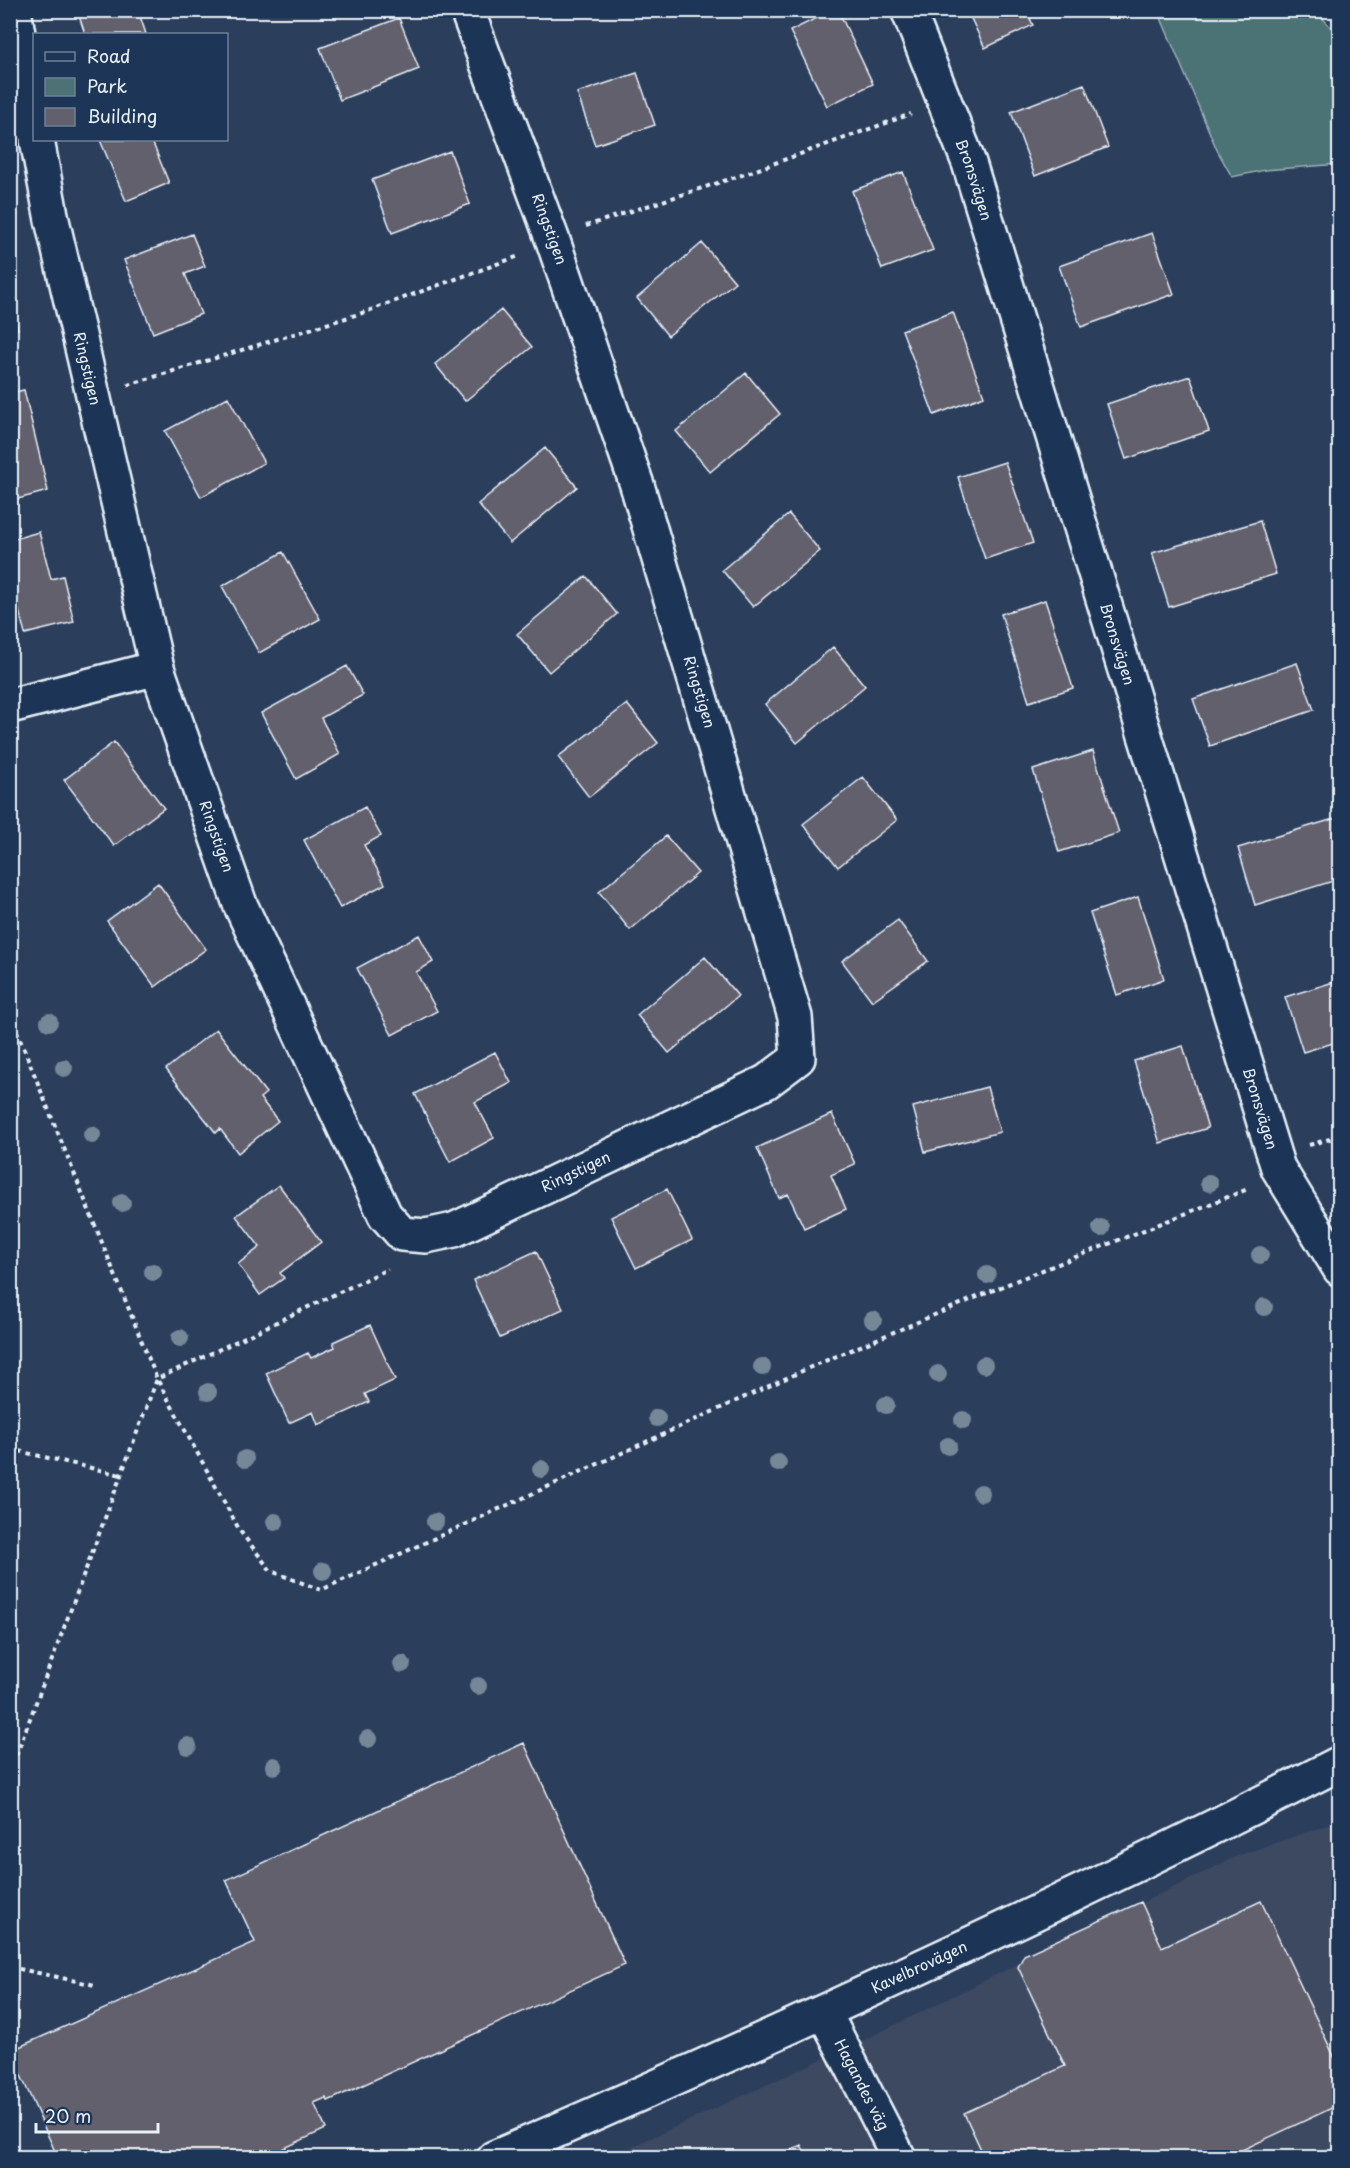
<svg xmlns="http://www.w3.org/2000/svg" width="1350" height="2168" font-family="'Playpen Sans',sans-serif">
<style>
.built{fill:#3c4861}
.green{fill:#4c7275;stroke:#9ab2b6;stroke-width:1.5}
.building{fill:#63606e;stroke:#e8f1f8;stroke-width:1.5}
.lines{fill:none;stroke-linecap:round;stroke-linejoin:round}
.minor-casing{stroke:#e8f1f8;stroke-width:38}
.secondary-casing{stroke:#e8f1f8;stroke-width:38}
.path{stroke:#e8f1f8;stroke-width:4;stroke-dasharray:4.5 4.5;stroke-linecap:butt}
.minor{stroke:#1d3557;stroke-width:33}
.secondary{stroke:#1d3557;stroke-width:33}
.tree{fill:#758898}
.labels{text-anchor:middle;stroke-width:5;stroke-linejoin:round;paint-order:stroke}
.street-label{font-size:15px;fill:#e8f1f8;stroke:#1d3557}
</style>
<rect width="100%" height="100%" fill="#2b3e5c"/>
<filter id="ink" filterUnits="userSpaceOnUse"><feTurbulence type="fractalNoise" baseFrequency=".0167" numOctaves="2"/><feDisplacementMap in="SourceGraphic" scale="12" xChannelSelector="R" yChannelSelector="G"/><feConvolveMatrix kernelMatrix="1 2 1 2 8 2 1 2 1" color-interpolation-filters="sRGB"/></filter>
<g filter="url(#ink)">
<path class="built" d="M1339,1821V2157L607,2158L862,2041L1237,1856Z"/>
<path class="green" d="M1158,11H1316L1339,36V164L1265,170L1232,177L1217,150Z"/>
<path class="building" d="M77,10H138L146,34H85Z
M833,10H838L873,84L827,106L790,31Z
M967,10H1026L1033,25L985,48Z
M399,18L419,69L340,100L320,48Z
M637,73L655,125L595,145L577,93Z
M1084,84L1108,147L1035,176L1011,112Z
M100,140H156L152,141L169,183L126,201Z
M450,151L470,204L392,233L372,180Z
M903,172L933,250L882,269L852,191Z
M1152,233L1174,294L1081,327L1059,266Z
M192,234L205,266L185,274L201,314L153,333L124,260Z
M702,243L735,282L668,336L637,298Z
M10,299L18,329L10,331Z
M501,310L532,347L465,401L435,364Z
M953,312L984,396L934,415L902,330Z
M746,373L780,414L710,472L676,431Z
M1190,376L1209,431L1126,459L1107,404Z
M24,390L48,491L10,501V393Z
M228,397L264,463L201,497L165,431Z
M545,448L577,487L510,543L478,504Z
M1005,462L1033,543L985,559L958,477Z
M789,514L820,551L753,607L722,570Z
M1260,521L1276,574L1169,607L1152,553Z
M39,532L51,579L63,576L74,622L25,634L14,591L10,592V540Z
M283,552L320,619L259,653L222,586Z
M586,576L617,614L549,672L517,634Z
M1045,600L1073,688L1029,702L1001,614Z
M833,647L865,686L797,743L765,704Z
M1297,663L1314,710L1210,746L1193,699Z
M347,666L363,695L321,718L340,754L296,779L261,713Z
M627,704L658,743L589,797L558,757Z
M114,742L164,808L114,846L64,780Z
M1093,751L1119,833L1059,852L1033,770Z
M863,777L897,820L838,867L803,824Z
M365,807L381,836L364,845L385,884L340,908L304,840Z
M1340,817V879L1255,905L1238,848Z
M666,836L698,873L630,930L599,892Z
M158,883L206,949L155,987L107,921Z
M1138,897L1164,979L1117,995L1090,913Z
M898,920L928,961L872,1001L842,961Z
M419,935L433,962L416,972L437,1011L392,1035L357,968Z
M705,957L738,996L669,1053L637,1015Z
M1340,980V1041L1303,1052L1285,997Z
M216,1029L266,1093L260,1098L278,1121L238,1153L220,1129L216,1133L166,1069Z
M1183,1046L1208,1128L1160,1143L1134,1061Z
M495,1052L511,1083L475,1102L494,1138L450,1162L415,1094Z
M987,1087L1000,1132L925,1152L913,1107Z
M832,1114L855,1164L831,1175L846,1209L804,1228L788,1194L779,1198L757,1148Z
M279,1185L321,1242L280,1273L284,1278L260,1295L238,1264L260,1247L236,1216Z
M667,1189L692,1240L636,1268L611,1217Z
M536,1251L563,1309L500,1338L473,1280Z
M370,1325L395,1380L365,1394L369,1402L318,1425L313,1412L289,1423L266,1373L308,1353L311,1358L335,1347L333,1342Z
M524,1743L625,1965L328,2101L326,2098L314,2103L326,2129L263,2158H58L10,2051L255,1942L226,1880Z
M1261,1901L1340,2069V2119L1334,2107L1225,2158H985L964,2113L1065,2066L1018,1967L1024,1955L1141,1902L1162,1947Z
M801,2145L808,2158H776Z"/>
<g class="lines">
<g class="minor-casing">
<g id="minor">
<path d="M14,10L34,129"/>
<path id="s1" d="M908,10L969,163L1278,1168L1340,1269"/>
<path id="s2" d="M37,140L52,220L157,668L240,904L385,1215L402,1234L426,1236L454,1230L766,1082L798,1058L795,1017L637,485L553,241L467,10"/>
<path d="M10,706L157,668"/>
<path id="s3" d="M824,2012L899,2158"/>
</g>
</g>
<g class="secondary-casing">
<g id="secondary">
<path id="s4" d="M494,2158C779,2034 1063,1905 1340,1763"/>
</g>
</g>
<path class="path" d="M586,226L742,175L911,114
M128,385L362,313L519,256
M10,1014L157,1379L240,1531L271,1571L321,1590L813,1366L1020,1279L1248,1189
M1309,1145L1340,1136
M10,1449L121,1475
M10,1772L157,1379L388,1269
M10,1967L95,1985"/>
<use href="#minor" class="minor"/>
<use href="#secondary" class="secondary"/>
</g>
<g class="tree">
<circle cx="49" cy="1022" r="9"/>
<circle cx="64" cy="1068" r="9"/>
<circle cx="92" cy="1135" r="9"/>
<circle cx="1209" cy="1183" r="9"/>
<circle cx="122" cy="1203" r="9"/>
<circle cx="1101" cy="1228" r="9"/>
<circle cx="1260" cy="1255" r="9"/>
<circle cx="153" cy="1272" r="9"/>
<circle cx="987" cy="1275" r="9"/>
<circle cx="1264" cy="1307" r="9"/>
<circle cx="873" cy="1320" r="9"/>
<circle cx="180" cy="1338" r="9"/>
<circle cx="984" cy="1365" r="9"/>
<circle cx="762" cy="1367" r="9"/>
<circle cx="938" cy="1374" r="9"/>
<circle cx="208" cy="1392" r="9"/>
<circle cx="886" cy="1405" r="9"/>
<circle cx="657" cy="1418" r="9"/>
<circle cx="963" cy="1420" r="9"/>
<circle cx="948" cy="1446" r="9"/>
<circle cx="245" cy="1459" r="9"/>
<circle cx="778" cy="1463" r="9"/>
<circle cx="541" cy="1469" r="9"/>
<circle cx="981" cy="1493" r="9"/>
<circle cx="275" cy="1522" r="9"/>
<circle cx="435" cy="1522" r="9"/>
<circle cx="323" cy="1571" r="9"/>
<circle cx="402" cy="1664" r="9"/>
<circle cx="478" cy="1686" r="9"/>
<circle cx="368" cy="1739" r="9"/>
<circle cx="188" cy="1746" r="9"/>
<circle cx="274" cy="1766" r="9"/>
</g>
</g>
<g class="labels">
<g class="street-label">
<text dy="5" stroke="none"><textPath href="#s1" startOffset="182">Bronsvägen</textPath></text>
<text transform="translate(549 229) rotate(70)" y="5">Ringstigen</text>
<text dy="5" stroke="none"><textPath href="#s2" startOffset="234">Ringstigen</textPath></text>
<text dy="5" stroke="none"><textPath href="#s1" startOffset="668">Bronsvägen</textPath></text>
<text transform="translate(699 692) rotate(73)" y="5">Ringstigen</text>
<text dy="5" stroke="none"><textPath href="#s2" startOffset="720">Ringstigen</textPath></text>
<text dy="5" stroke="none"><textPath href="#s1" startOffset="1154">Bronsvägen</textPath></text>
<text dy="5" stroke="none"><textPath href="#s2" startOffset="1348">Ringstigen</textPath></text>
<text dy="5" stroke="none"><textPath href="#s4" startOffset="466">Kavelbrovägen</textPath></text>
<text dy="5" stroke="none"><textPath href="#s3" startOffset="82">Hagandes väg</textPath></text>
</g>
</g>
<rect width="1350" height="2168" fill="none" stroke="#1d3557" stroke-width="36"/>
<rect x="18" y="18" width="1314" height="2132" fill="none" stroke="#e8f1f8" stroke-width="2" filter="url(#ink)"/>
<rect x="33" y="33" width="195" height="108" fill="#1d3557" stroke="#6e8097" stroke-width="1.5"/>
<rect x="45" y="52" width="30" height="9" fill="#1d3557" stroke="#6e8097" stroke-width="1.5"/>
<text x="87" y="63" font-size="18" fill="#e8f1f8">Road</text>
<rect x="45" y="78" width="30" height="18" fill="#4c7275" stroke="#6e8097" stroke-width="1.5"/>
<text x="87" y="93" font-size="18" fill="#e8f1f8">Park</text>
<rect x="45" y="108" width="30" height="18" fill="#63606e" stroke="#6e8097" stroke-width="1.5"/>
<text x="87" y="123" font-size="18" fill="#e8f1f8">Building</text>
<path d="M36 2123v9h122v-9" fill="none" stroke="#e8f1f8" stroke-width="3"/>
<text x="45" y="2123" font-size="18" fill="#e8f1f8" stroke="#1d3557" stroke-width="4.5" paint-order="stroke">20 m</text>
</svg>
